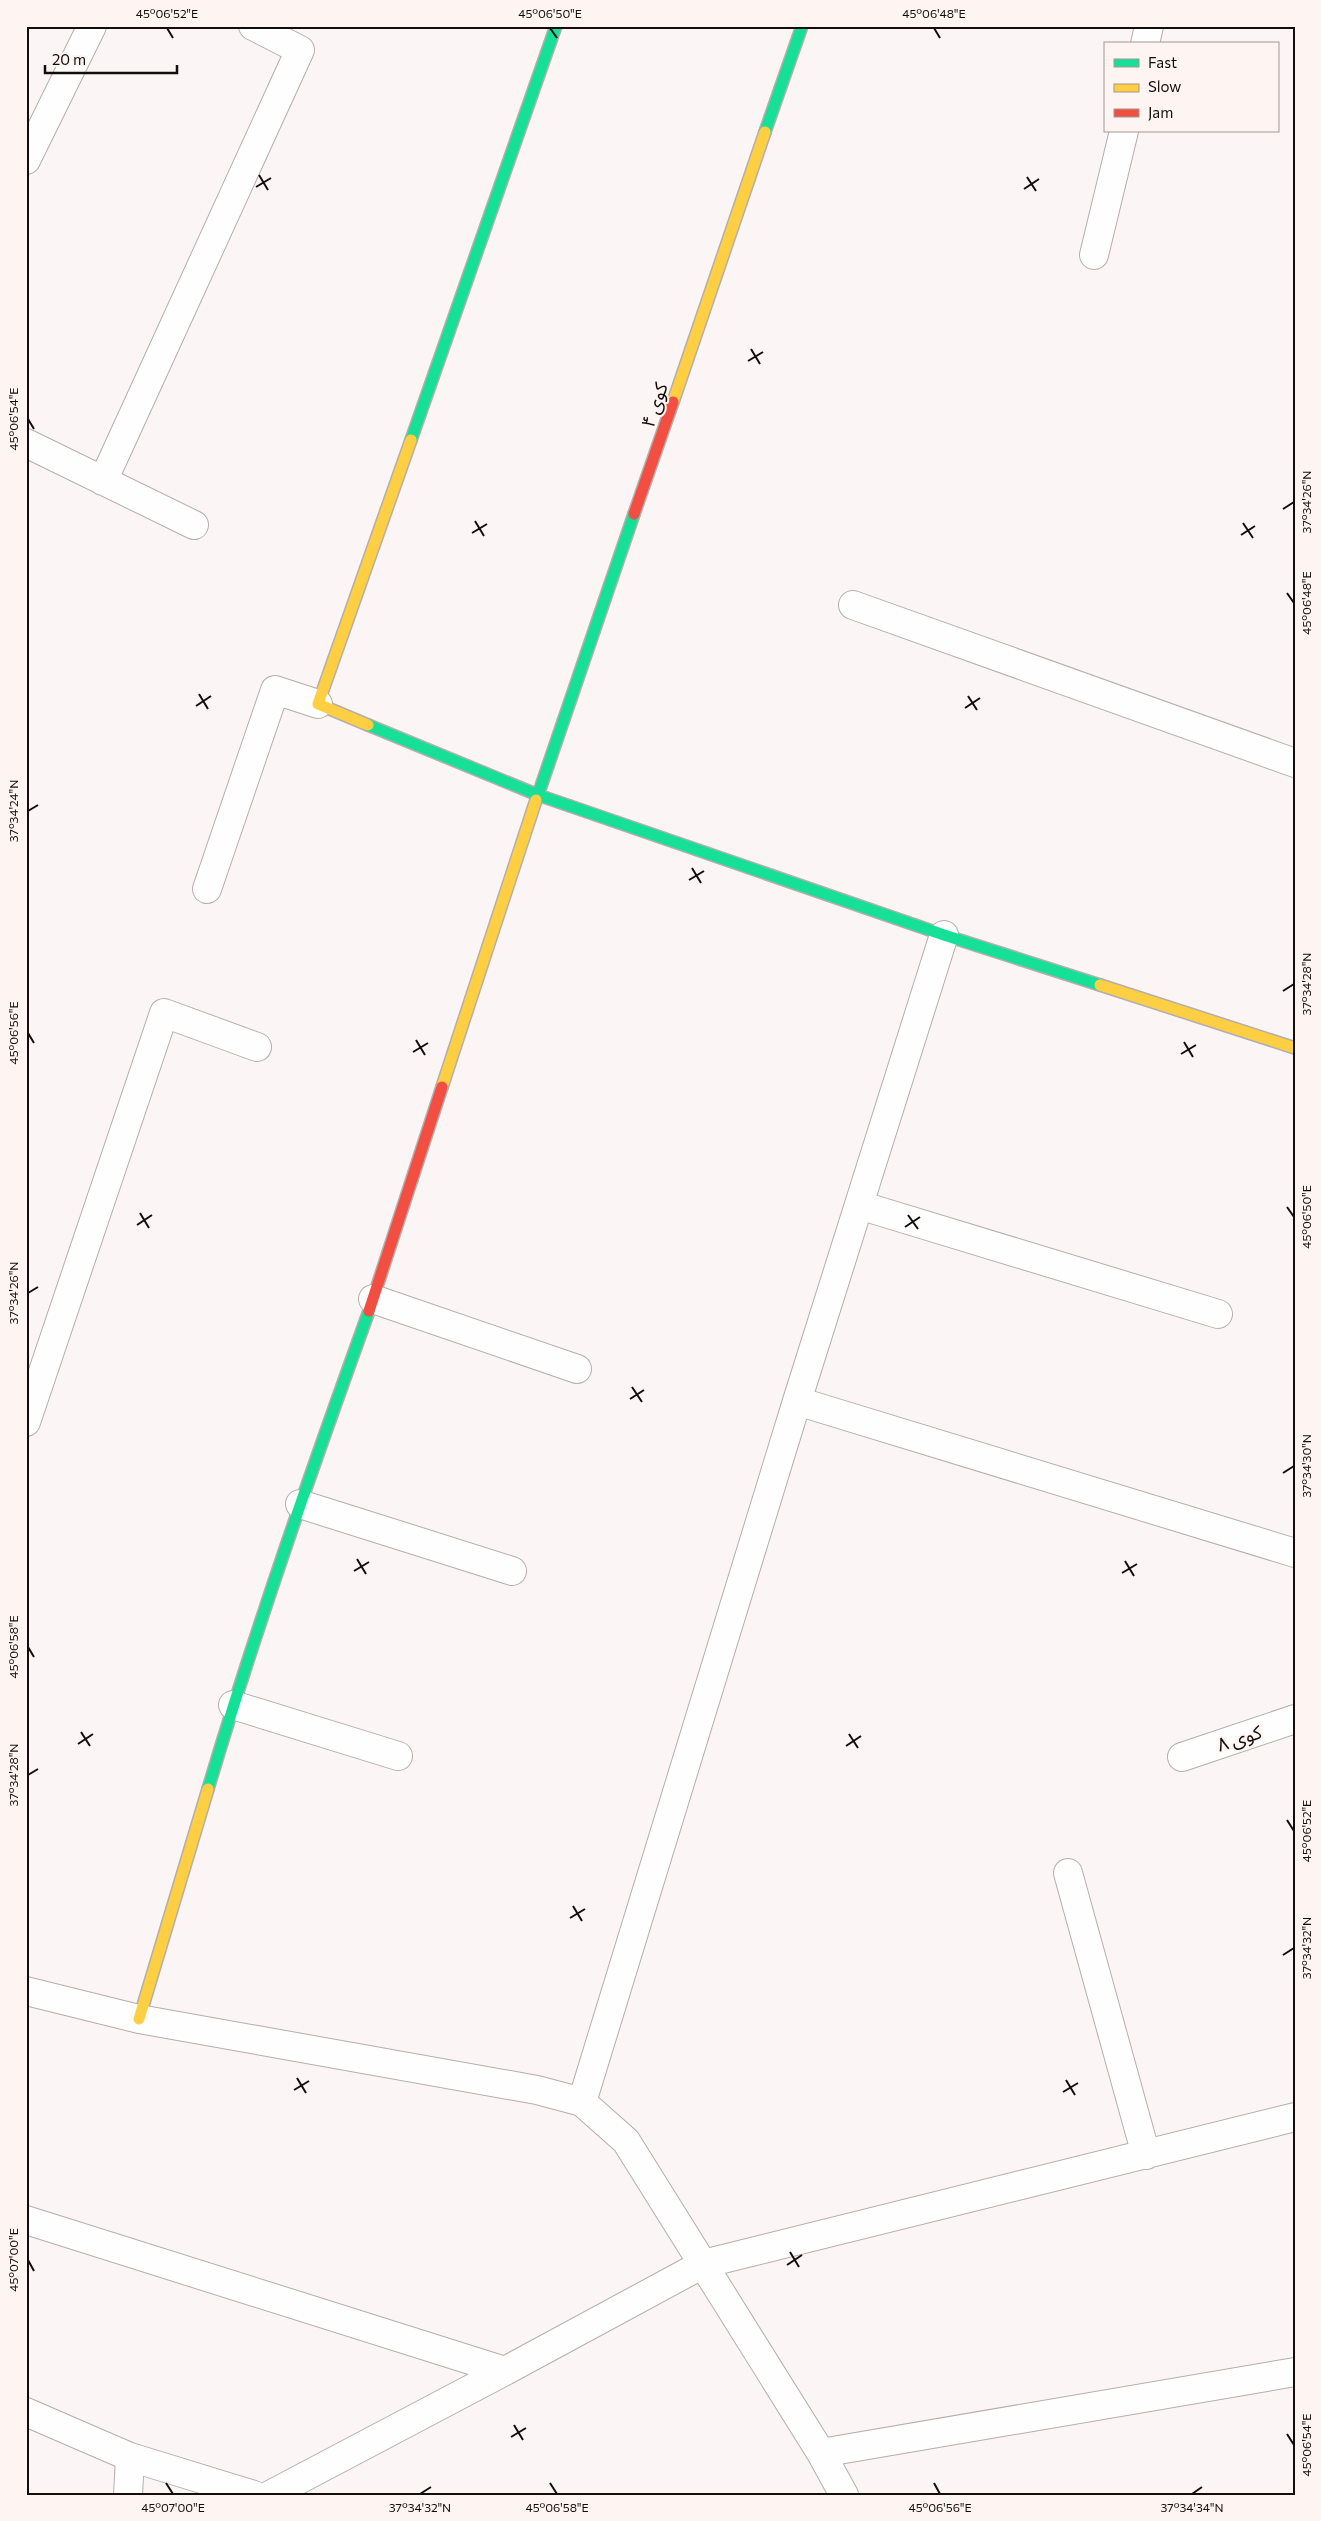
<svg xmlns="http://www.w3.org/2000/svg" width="1321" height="2521" font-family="Commissioner,'Noto Sans Arabic',sans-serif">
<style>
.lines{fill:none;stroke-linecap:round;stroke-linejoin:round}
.street-casing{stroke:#b4aeac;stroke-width:30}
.fast-casing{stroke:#b4aeac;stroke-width:14}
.slow-casing{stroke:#b4aeac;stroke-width:14}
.jam-casing{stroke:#b4aeac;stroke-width:14}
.street{stroke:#fefefe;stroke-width:28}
.fast{stroke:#16e098;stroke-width:11}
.slow{stroke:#ffcf43;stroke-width:11}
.jam{stroke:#f24e42;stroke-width:11}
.ticks{fill:none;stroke:#140d0b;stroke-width:2}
.labels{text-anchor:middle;stroke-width:4;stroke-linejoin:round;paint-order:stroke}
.street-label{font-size:19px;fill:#140d0b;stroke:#fef5f2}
.neatline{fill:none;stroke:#140d0b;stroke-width:2}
.ticks-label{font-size:12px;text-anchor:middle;fill:#140d0b}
</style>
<rect width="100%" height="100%" fill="#fbf6f5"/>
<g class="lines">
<g class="street-casing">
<path id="street" d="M1145,44L1149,26
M26,160L92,26
M1094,255L1124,131
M26,443L194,525
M103,481L300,50L253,26
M853,605L1295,763
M207,889L275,690L318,704
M859,1205L1218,1314
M373,1299L577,1369
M797,1401L1295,1553
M26,1422L164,1013L257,1047
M300,1504L512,1571
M233,1705L398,1756
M1182,1757L1295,1719
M1068,1873L1146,2155
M26,1991L139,2019L537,2090L582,2102L626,2141L821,2453L844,2495
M582,2102L797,1401L944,935
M26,2220L505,2371L703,2264L1295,2117
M26,2412L130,2457L254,2495
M821,2453L1295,2372
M128,2495L130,2457
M270,2495L505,2371"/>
</g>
<g class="fast-casing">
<path id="fast" d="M765,132L802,26
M411,440L556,26
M368,725L538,795L634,514
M536,800L538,795L944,935L1100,985
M208,1789C256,1628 312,1469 369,1311"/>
</g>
<g class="slow-casing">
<path id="slow" d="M673,402L765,132
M368,725L318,704L411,440
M1100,985L1295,1048
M442,1087L536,800
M139,2019L208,1789"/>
</g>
<g class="jam-casing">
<path id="jam" d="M634,514L673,402
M369,1311L442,1087"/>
</g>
<use href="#street" class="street"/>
<use href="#fast" class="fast"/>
<use href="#slow" class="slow"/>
<use href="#jam" class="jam"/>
</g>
<path class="ticks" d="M167,28L173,38M550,28L557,38M934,28L940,38M259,175L268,190M1027,177L1036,191M256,187L271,178M1024,189L1039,179M751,349L760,364M748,361L763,352M28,419L34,429M1283,509L1294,502M475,521L484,536M1243,523L1253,538M472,533L487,524M1241,535L1255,526M1287,593L1294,603M199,694L208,709M968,696L977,710M196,706L211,696M965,708L980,698M28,811L38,805M692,868L701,883M689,880L704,871M1283,991L1294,984M28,1033L34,1043M416,1040L425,1055M1184,1042L1193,1057M413,1052L428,1043M1181,1054L1196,1045M1287,1207L1294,1217M140,1213L149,1228M908,1215L918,1229M137,1225L152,1215M905,1227L920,1217M28,1293L38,1287M632,1387L642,1402M630,1399L644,1390M1283,1473L1294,1466M357,1559L366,1574M1125,1561L1134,1576M354,1571L369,1562M1122,1573L1137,1564M28,1647L34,1657M81,1732L90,1746M849,1734L858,1748M78,1744L93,1734M846,1746L861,1736M28,1775L38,1769M1287,1820L1294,1831M573,1906L582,1921M570,1918L585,1909M1283,1955L1294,1948M297,2078L306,2093M1066,2080L1075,2095M294,2090L309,2081M1063,2092L1078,2083M790,2252L799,2267M28,2260L34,2271M787,2265L802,2255M514,2425L523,2440M1287,2434L1294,2445M511,2437L526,2428M166,2483L173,2494M550,2483L557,2494M934,2483L940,2494M420,2494L431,2487M1192,2494L1202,2487"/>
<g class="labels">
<g class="street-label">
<text transform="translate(654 405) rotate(-71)" y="7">کوی ۴</text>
<text transform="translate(1239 1738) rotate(-18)" y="7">کوی ۸</text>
</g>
</g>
<rect width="1321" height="2521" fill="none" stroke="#fef5f2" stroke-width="55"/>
<rect x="1104" y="42" width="175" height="90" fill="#fef5f2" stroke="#a09896"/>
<rect x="1114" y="59" width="25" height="8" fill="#16e098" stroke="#a09896"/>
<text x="1148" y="68" font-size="15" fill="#140d0b">Fast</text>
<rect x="1114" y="84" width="25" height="8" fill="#ffcf43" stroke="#a09896"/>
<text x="1148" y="92" font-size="15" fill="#140d0b">Slow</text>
<rect x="1114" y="109" width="25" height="8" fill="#f24e42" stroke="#a09896"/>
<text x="1148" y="118" font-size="15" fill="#140d0b">Jam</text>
<path d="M45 65v8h132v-8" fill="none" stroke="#140d0b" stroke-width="2.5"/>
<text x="52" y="65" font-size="15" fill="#140d0b" stroke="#fef5f2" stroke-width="4" paint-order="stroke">20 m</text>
<rect x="28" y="28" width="1266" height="2466" class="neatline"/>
<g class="ticks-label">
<text x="167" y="18">45°06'52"E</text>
<text x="550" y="18">45°06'50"E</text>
<text x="934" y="18">45°06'48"E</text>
<text transform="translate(14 419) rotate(-90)" y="4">45°06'54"E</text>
<text transform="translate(1307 502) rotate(-90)" y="4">37°34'26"N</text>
<text transform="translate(1307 603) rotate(-90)" y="4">45°06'48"E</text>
<text transform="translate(14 811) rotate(-90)" y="4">37°34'24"N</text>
<text transform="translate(1307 984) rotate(-90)" y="4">37°34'28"N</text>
<text transform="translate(14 1033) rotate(-90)" y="4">45°06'56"E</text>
<text transform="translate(1307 1217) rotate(-90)" y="4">45°06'50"E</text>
<text transform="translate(14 1293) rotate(-90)" y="4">37°34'26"N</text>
<text transform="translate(1307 1466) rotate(-90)" y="4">37°34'30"N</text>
<text transform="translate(14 1647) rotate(-90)" y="4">45°06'58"E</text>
<text transform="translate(14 1775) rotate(-90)" y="4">37°34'28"N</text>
<text transform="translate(1307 1831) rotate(-90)" y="4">45°06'52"E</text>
<text transform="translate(1307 1948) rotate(-90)" y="4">37°34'32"N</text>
<text transform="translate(14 2260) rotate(-90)" y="4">45°07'00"E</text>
<text transform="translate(1307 2445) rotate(-90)" y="4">45°06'54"E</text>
<text x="173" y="2512">45°07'00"E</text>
<text x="420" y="2512">37°34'32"N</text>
<text x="557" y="2512">45°06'58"E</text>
<text x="940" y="2512">45°06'56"E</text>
<text x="1192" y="2512">37°34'34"N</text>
</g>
</svg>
